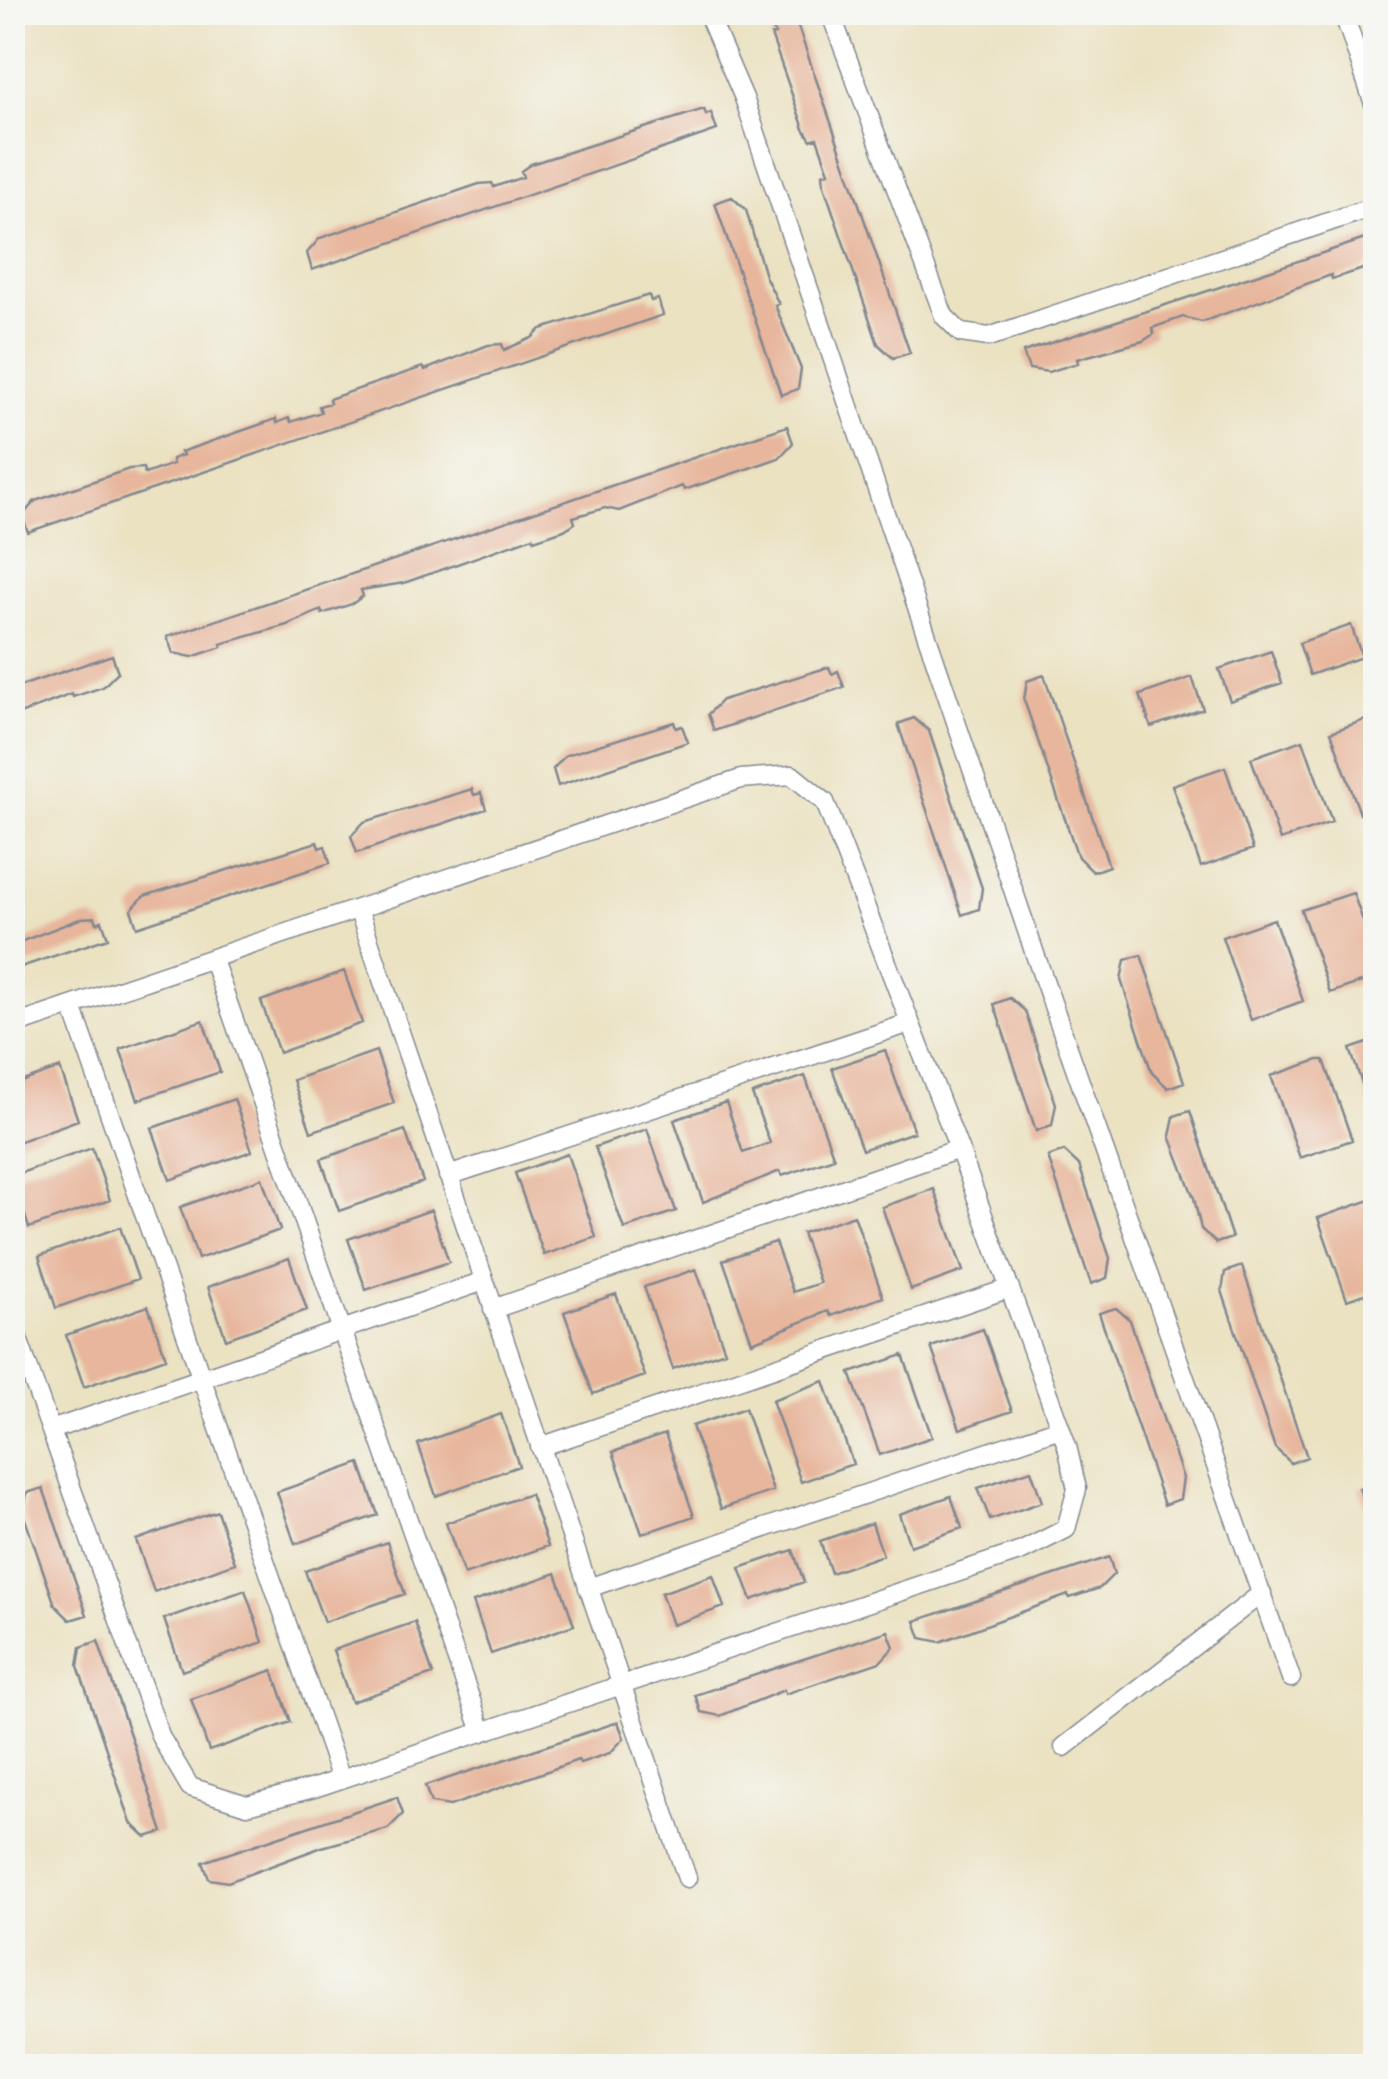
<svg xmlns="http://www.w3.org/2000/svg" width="1388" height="2079" font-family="'Balsamiq Sans',sans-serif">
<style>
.building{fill:#e7b69c}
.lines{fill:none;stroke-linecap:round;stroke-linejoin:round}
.street-casing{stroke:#838890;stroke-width:21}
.street{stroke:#fff;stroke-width:18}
</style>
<rect width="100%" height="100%" fill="#f6f6f2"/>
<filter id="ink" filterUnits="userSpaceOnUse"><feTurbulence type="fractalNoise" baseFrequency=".01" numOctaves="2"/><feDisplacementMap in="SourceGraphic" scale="20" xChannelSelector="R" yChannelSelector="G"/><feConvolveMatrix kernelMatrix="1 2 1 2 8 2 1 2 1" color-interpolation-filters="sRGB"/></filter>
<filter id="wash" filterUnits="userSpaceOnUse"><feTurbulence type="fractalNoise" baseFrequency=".0048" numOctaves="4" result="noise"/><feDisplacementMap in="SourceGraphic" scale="40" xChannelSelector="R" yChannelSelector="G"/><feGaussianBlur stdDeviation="2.25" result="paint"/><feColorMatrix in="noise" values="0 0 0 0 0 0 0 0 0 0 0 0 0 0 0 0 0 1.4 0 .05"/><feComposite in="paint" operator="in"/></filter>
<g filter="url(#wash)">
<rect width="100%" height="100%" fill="#ebe2c2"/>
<g id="blocks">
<path class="building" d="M774,12H793L910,353L893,358L878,344L824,186L823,174L829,172L817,138L811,140L804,129L771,35L775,34L771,23L777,21Z
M704,109L706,115L711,113L717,130L312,270L307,253L320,238L479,184L492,183L494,187L523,177L521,171L531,164Z
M732,197L746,210L765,276L779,304L775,305L801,369L798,389L781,395L715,203Z
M1371,237L1376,261L1363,269L1332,279L1331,275L1202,322L1183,317L1152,328L1154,334L1143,341L1077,359L1078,363L1048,372L1029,369L1023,352Z
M649,295L651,301L658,299L663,315L28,532L22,516L35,501L129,469L143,468L145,474L173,464L172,459L183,455L181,452L276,419L277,423L289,418L291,422L321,412L319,406L330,403L329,399L423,367L425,370L488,345L502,344L504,350L532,338L541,329Z
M787,426L793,443L779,458L684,490L682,486L619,511L605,508L573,517L575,523L564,530L534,540L533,537L404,583L361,590L363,596L352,604L322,614L321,610L287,625L221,644L222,647L192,657L173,653L167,637Z
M1351,625L1362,657L1310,675L1299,643Z
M1271,651L1282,683L1230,701L1219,669Z
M112,655L118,672L103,687L73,697L72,694L12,717V689Z
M829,667L832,674L838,671L844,687L714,731L708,714L722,700Z
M1044,675L1109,866L1093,872L1078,857L1024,700L1027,681Z
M1192,677L1203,709L1151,727L1140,695Z
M1376,716V809L1360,814L1331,732Z
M914,718L929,731L982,888L979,909L962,915L898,724Z
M674,722L676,728L682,726L688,742L558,786L553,769L566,755Z
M1303,740L1332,822L1280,840L1251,758Z
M1225,767L1253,849L1201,867L1172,785Z
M472,789L474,795L481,793L486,809L357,853L351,836L364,822Z
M317,842L319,848L325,846L330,863L137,927L131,910L144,896Z
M1353,893L1376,957V977L1330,993L1301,910Z
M95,917L97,923L102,921L108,938L12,970V945L82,918Z
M1274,919L1303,1001L1251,1020L1222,937Z
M1141,955L1184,1082L1168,1088L1152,1073L1121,980L1125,960Z
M344,971L362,1023L279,1053L261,1001Z
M1010,998L1025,1011L1056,1104L1052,1125L1036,1131L994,1004Z
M203,1020L220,1072L138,1100L120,1049Z
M1376,1040V1115H1373L1350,1049Z
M885,1050L914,1132L862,1150L832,1068Z
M376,1051L394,1103L311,1132L293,1080Z
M1318,1060H1324L1352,1140L1300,1158L1271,1076Z
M60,1068L78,1120L12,1144V1085Z
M805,1076L834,1158L782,1176L780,1171L703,1202L674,1120L726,1102L743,1153L770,1143L752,1094Z
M234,1099L252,1151L170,1180L152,1128Z
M1190,1111L1232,1238L1216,1243L1201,1229L1194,1198L1170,1136L1174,1116Z
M647,1129L676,1211L624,1229L595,1147Z
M405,1130L423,1182L339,1211L321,1159Z
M92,1148L110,1200L29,1228L12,1176Z
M1064,1151L1079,1165L1110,1258L1107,1278L1091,1284L1048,1157Z
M567,1154L596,1237L544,1255L515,1173Z
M262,1178L280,1230L198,1259L180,1207Z
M934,1189L963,1271L911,1290L882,1207Z
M1370,1200L1376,1216V1290L1347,1300L1318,1218Z
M431,1210L449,1262L366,1290L348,1239Z
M854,1215L883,1297L831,1316L828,1311L752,1342L723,1260L775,1242L793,1292L820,1283L802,1233Z
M120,1227L138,1279L56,1308L39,1256Z
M289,1258L307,1310L226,1339L208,1287Z
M1242,1266L1307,1457L1291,1463L1275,1448L1222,1291L1225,1272Z
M696,1269L725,1351L673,1369L644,1287Z
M616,1294L645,1376L593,1394L564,1312Z
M148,1306L166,1358L84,1387L66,1335Z
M1116,1308L1130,1320L1183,1478L1180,1499L1164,1505L1099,1313Z
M983,1329L1012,1411L960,1429L931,1347Z
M903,1355L932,1437L880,1455L850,1373Z
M824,1381L853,1464L801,1482L772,1400Z
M745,1408L773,1491L721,1509L692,1426Z
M501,1414L519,1466L436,1496L418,1444Z
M665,1434L694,1516L642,1534L613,1452Z
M360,1463L378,1515L295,1544L277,1492Z
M1031,1470L1042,1502L990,1520L978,1488Z
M1376,1482V1527H1373L1359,1488Z
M43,1488L87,1615L70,1620L55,1605L23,1513L27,1493Z
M530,1494L548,1546L464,1575L446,1523Z
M951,1496L962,1528L910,1546L899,1514Z
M217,1511L235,1563L154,1592L136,1540Z
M872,1523L883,1555L831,1573L820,1541Z
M387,1542L405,1594L324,1622L305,1571Z
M793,1550L804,1582L752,1600L740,1568Z
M1109,1557L1114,1574L1100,1588L1070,1598L1068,1595L940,1642L921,1638L915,1621Z
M556,1573L574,1625L491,1654L473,1602Z
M713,1575L724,1607L672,1625L661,1593Z
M245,1590L263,1642L182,1671L164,1619Z
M415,1622L433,1674L351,1702L333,1650Z
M888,1631L894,1647L880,1662L785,1694L784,1690L720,1716L701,1712L695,1695Z
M98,1641L163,1832L146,1837L131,1823L78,1666L81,1647Z
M273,1670L291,1722L209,1751L191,1699Z
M618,1722L624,1738L610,1753L580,1763L578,1760L450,1806L431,1803L425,1786Z
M397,1797L403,1814L388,1829L322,1847L228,1882L209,1879L203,1862Z"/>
</g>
</g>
<g filter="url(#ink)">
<use href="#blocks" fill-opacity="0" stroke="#838890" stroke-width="2.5"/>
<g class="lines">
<g class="street-casing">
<path id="street" d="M707,12L744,98L1037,960L1291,1678
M830,12L944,316L961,333L989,337L1376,206
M1343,12L1376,110
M359,911L687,1878
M213,960L482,1732
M72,1006L341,1779
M12,1026L741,779L792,775L825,802L959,1149L1067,1446L1077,1489L1066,1529L1022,1551L314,1788L247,1805L190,1787L161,1738L12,1322
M448,1176L910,1023
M493,1309L959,1149
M51,1430L484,1281
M540,1447L1010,1288
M588,1588L1060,1428
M1064,1747L1262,1593"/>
</g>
<use href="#street" class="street"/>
</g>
</g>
<rect width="1388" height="2079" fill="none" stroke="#f6f6f2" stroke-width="50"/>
</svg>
